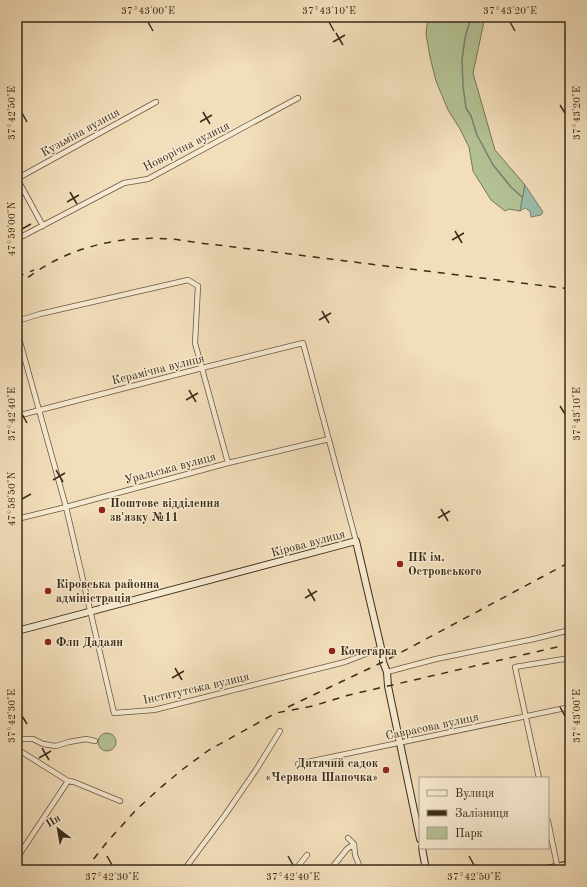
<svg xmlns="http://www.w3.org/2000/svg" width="587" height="887" font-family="'Old Standard TT',serif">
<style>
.green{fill:#b4c295;stroke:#777757}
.water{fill:#9cbcac;stroke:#758271}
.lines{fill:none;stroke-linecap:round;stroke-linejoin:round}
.stream{stroke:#758271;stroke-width:1.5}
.street-casing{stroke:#685841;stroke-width:6}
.secondary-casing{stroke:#3a2c19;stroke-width:8}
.street{stroke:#f7ead2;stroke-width:4.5}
.secondary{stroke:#f7ead2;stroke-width:6}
.rail{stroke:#3a2c19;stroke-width:1.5;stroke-dasharray:7 7;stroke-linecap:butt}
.ticks{fill:none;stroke:#3a2c19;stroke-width:1.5}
.poi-dot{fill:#8f2418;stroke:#f7ead2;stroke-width:1.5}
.labels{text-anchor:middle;stroke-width:3;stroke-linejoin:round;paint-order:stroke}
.street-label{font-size:12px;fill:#3a2c19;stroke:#f7ead2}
.poi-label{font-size:12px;font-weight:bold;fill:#3a2c19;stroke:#f7ead2;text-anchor:start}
.neatline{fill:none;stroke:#3a2c19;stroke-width:1.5}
.ticks-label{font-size:10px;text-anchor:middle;fill:#3a2c19}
</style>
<rect width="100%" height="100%" fill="#f2deba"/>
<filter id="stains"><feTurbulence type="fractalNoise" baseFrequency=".005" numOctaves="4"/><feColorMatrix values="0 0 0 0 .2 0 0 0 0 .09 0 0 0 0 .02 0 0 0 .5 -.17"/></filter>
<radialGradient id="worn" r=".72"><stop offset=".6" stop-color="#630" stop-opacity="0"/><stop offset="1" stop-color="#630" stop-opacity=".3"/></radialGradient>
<path class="green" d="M428,17H485L473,73L495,150L525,185L520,211L509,209L505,211L491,200L473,171L469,147L460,129L448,110L436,81L430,57L426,34Z
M98 742a9 9 0 1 1 18 0a9 9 0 1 1-18 0Z"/>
<path class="water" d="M525,185L543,212L541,215L531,217L530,211L525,208L520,211Z"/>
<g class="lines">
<path class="stream" d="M471,17L465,38L462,60L463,86L466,108L471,116L477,135L493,165L511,187L522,197"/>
<g class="street-casing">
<path id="street" d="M43,226L19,182V178L20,177L156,102
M17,239L124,183L148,179L298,98
M17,321L40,314L188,280L198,286L195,343L228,463
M17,331L66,507L114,713L154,710L345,662L381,648
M17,416L202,368L303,343L356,541
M17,519L66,507L228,463L329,439
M387,672L436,659L534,639L570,630
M17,739H33L43,744L56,746L69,742L86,739L95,741
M17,749L68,781L74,782L120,801
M298,764L570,707
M539,778L515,667L570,658
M548,821L558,870
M348,838L354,844L355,855L361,870
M17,858L68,781
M184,870L225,815L256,770L280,731
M295,870L307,855
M330,870L347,849L354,844"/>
</g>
<g class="secondary-casing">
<path id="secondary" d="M17,631L356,541L381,648L383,662L387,672L388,686L420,839
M422,848L426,870
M543,870L570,864"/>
</g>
<use href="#street" class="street"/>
<use href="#secondary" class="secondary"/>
<path class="rail" d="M17,277L34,270
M17,286C61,249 114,235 170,239C183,240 197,243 210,244L570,289
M288,707L383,662L570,562
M85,870L107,842L136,810L159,789L183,769L209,750L276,713L313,706L349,695L570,644"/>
</g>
<path class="ticks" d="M148,22L153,31M329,22L334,31M510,22L515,31M336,33L343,45M333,42L345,35M560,105L565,113M203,112L210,124M22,113L27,122M200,122L212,115M70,192L77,204M67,202L79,195M22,229L31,224M455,231L462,243M452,240L464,233M322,311L329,323M319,320L331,313M189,390L196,402M186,400L198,393M560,406L565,414M22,414L27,423M56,470L63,482M53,480L65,473M22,499L31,494M441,509L448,521M438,518L450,511M308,589L315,601M305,598L317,591M175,668L182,680M172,678L184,671M560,707L565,716M22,716L27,724M42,748L49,760M39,758L51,751M107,856L112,865M288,856L293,865M469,856L474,865"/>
<g class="poi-dot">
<circle cx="102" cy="510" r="4"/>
<circle cx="400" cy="564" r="4"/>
<circle cx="48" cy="591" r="4"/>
<circle cx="48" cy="642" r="4"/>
<circle cx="332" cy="651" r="4"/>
<circle cx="386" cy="770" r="4"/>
</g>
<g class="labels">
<g class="street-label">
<text transform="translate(80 132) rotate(-29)" y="4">Кузьміна вулиця</text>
<text transform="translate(186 146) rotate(-27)" y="4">Новорічна вулиця</text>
<text transform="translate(158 369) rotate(-14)" y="4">Керамічна вулиця</text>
<text transform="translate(170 468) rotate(-15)" y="4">Уральська вулиця</text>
<text transform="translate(308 543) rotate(-15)" y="4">Кірова вулиця</text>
<text transform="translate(196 688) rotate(-13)" y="4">Інститутська вулиця</text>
<text transform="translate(432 726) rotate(-12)" y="4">Саврасова вулиця</text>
</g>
<g class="poi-label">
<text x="110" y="507">Поштове відділення<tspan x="110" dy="14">зв'язку №11</tspan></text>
<text x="408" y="561">ПК ім.<tspan x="408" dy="14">Островського</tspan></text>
<text x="56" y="588">Кіровська районна<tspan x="56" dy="14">адміністрація</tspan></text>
<text x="56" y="646">Флп Дадаян</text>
<text x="340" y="655">Кочегарка</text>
<text x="378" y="767" text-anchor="end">Дитячий садок<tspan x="378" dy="14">«Червона Шапочка»</tspan></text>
</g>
</g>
<rect width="587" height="887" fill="none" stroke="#f2deba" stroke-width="44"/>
<rect x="419" y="777" width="130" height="72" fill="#f7ead2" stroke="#ab9e88"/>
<rect x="427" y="790" width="20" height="6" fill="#f7ead2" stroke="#ab9e88"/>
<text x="455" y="797" font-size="12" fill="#3a2c19">Вулиця</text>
<rect x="427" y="810" width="20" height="6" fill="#3a2c19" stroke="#ab9e88"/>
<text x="455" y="817" font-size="12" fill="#3a2c19">Залізниця</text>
<rect x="427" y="827" width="20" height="12" fill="#b4c295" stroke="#ab9e88"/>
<text x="455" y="837" font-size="12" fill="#3a2c19">Парк</text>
<g transform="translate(58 829) rotate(329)" stroke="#f7ead2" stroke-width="3" paint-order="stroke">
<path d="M0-3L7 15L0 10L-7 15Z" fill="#3a2c19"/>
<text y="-6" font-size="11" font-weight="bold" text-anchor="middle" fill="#3a2c19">Пн</text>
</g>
<rect x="22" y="22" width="543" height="843" class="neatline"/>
<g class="ticks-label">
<text x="148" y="14">37°43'00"E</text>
<text x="329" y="14">37°43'10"E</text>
<text x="510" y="14">37°43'20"E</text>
<text transform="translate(576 113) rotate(-90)" y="4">37°43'20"E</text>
<text transform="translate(11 113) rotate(-90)" y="4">37°42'50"E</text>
<text transform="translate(11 229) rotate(-90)" y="4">47°59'00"N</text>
<text transform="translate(576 414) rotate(-90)" y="4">37°43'10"E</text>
<text transform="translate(11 414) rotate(-90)" y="4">37°42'40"E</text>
<text transform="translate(11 499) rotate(-90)" y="4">47°58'50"N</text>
<text transform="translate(576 716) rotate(-90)" y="4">37°43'00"E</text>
<text transform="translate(11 716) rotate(-90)" y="4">37°42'30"E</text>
<text x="112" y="880">37°42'30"E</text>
<text x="293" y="880">37°42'40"E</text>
<text x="474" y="880">37°42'50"E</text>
</g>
<rect width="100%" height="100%" filter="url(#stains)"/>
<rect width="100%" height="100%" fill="url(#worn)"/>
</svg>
